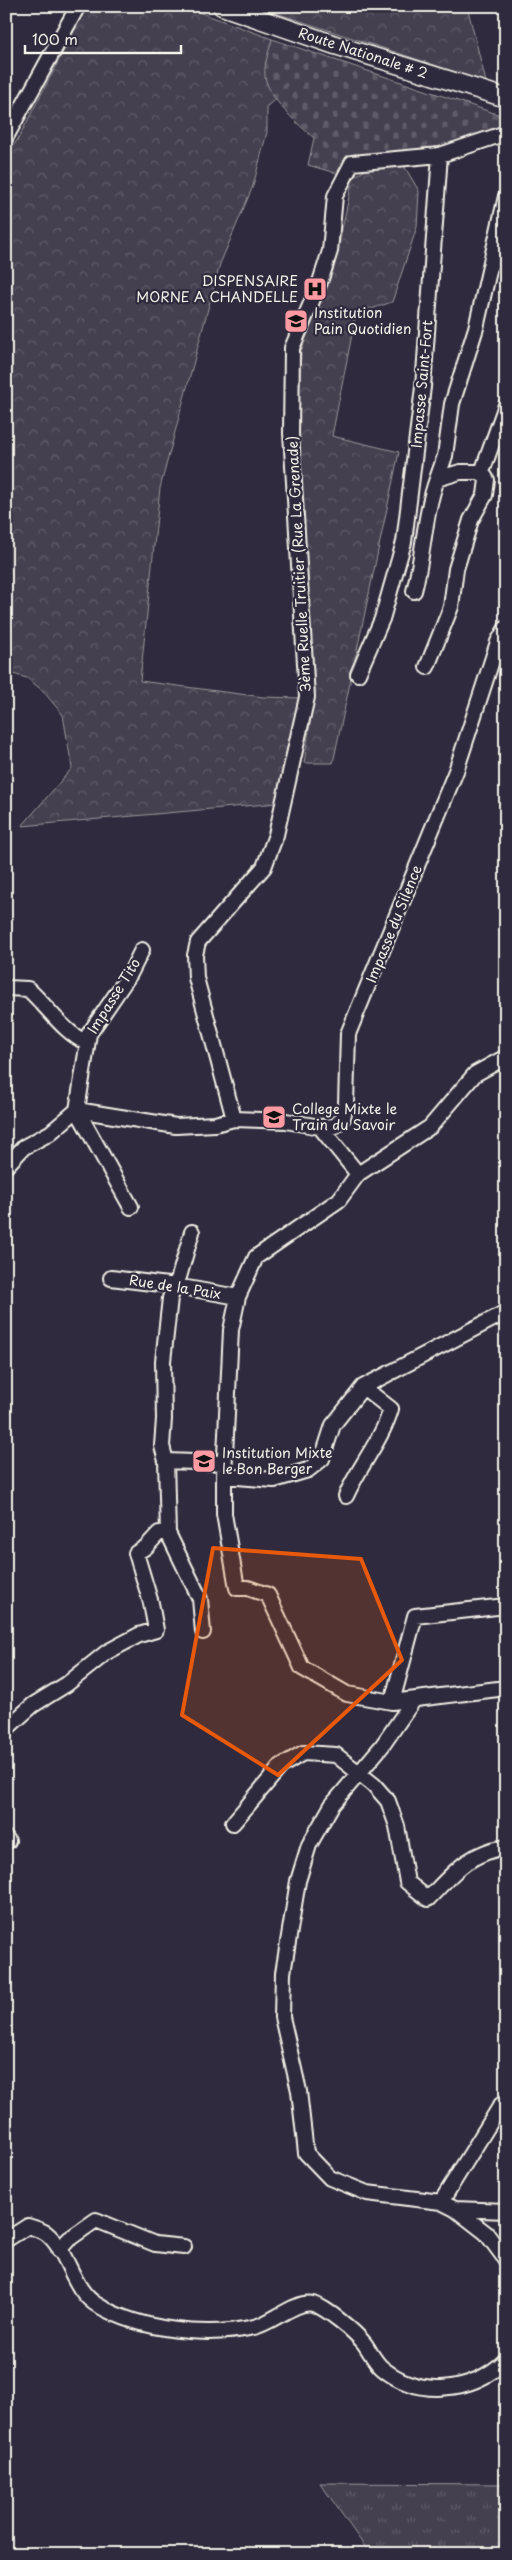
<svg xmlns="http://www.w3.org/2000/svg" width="512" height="2560" font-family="'Playpen Sans',sans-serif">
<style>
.grass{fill:url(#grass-tufts);stroke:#9c989c}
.forest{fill:url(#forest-crowns);stroke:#9c989c}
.cemetery{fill:url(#cemetery-stones);stroke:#9c989c}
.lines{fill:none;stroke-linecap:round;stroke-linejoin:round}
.minor-casing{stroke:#f4f1e8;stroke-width:18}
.major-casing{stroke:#f4f1e8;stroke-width:21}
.minor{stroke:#2f2a3d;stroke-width:14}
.major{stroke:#2f2a3d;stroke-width:18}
.marked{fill:#e8590c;fill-opacity:0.2;stroke:#e8590c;stroke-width:4;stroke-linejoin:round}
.labels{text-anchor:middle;stroke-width:4.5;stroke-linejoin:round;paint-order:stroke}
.street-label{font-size:14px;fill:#f4f1e8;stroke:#2f2a3d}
.poi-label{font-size:14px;fill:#f4f1e8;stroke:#2f2a3d;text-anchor:start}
</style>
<defs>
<pattern id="grass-tufts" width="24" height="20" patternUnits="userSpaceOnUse" patternTransform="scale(1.25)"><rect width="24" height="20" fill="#454050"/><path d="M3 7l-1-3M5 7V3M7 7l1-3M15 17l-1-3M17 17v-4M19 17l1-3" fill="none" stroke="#605c69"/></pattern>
<pattern id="forest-crowns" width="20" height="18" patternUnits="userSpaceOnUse" patternTransform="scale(1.25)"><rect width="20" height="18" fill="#454050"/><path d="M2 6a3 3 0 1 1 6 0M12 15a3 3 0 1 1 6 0" fill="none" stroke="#605c69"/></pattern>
<pattern id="cemetery-stones" width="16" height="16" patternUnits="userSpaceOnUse" patternTransform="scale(1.25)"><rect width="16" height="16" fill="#454050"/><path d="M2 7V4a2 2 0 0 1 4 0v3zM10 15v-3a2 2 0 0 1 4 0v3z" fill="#605c69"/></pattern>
</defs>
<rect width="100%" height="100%" fill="#2f2a3d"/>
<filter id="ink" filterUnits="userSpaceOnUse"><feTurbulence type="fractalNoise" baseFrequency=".02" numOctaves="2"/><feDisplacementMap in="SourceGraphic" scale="10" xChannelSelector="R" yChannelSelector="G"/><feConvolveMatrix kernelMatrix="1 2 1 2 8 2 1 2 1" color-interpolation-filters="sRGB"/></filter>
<g filter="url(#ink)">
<path class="grass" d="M320,2483L506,2484V2554H370Z"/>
<path class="forest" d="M87,6H182L272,39C266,67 261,73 277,98L267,106V132L253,186L220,264L160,488L140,681L263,697L301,698L278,803L22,826L72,768L63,715L43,691L27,678L6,672V157L18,139Z
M255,6H467L486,82Z
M377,164H403L419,191L417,227L392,302L356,314L332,436L399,452L333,763H304L315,690L298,440L301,351L334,268L353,177Z"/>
<path class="cemetery" d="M272,39L506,117V138L433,164L369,161L346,176L308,165L314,138C298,124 273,103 266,81C262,68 269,52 272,39Z"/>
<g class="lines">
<g class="minor-casing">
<path id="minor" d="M6,137L78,6
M437,479L445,456L452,404L476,328L506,196
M414,591C424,553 424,515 437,479L460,472H482
M427,667L451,607L456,569L471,520L485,495L487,480L482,472L506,405
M358,674L382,619L404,542L423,387L440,155L506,133
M6,988L28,989C48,1007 63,1032 87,1043
M506,1057L475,1074L430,1127L358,1174L339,1200L256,1257L238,1297L231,1330L224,1476V1514L237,1588H248L268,1595L302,1668L347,1694L392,1702L506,1688
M234,1119L196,978L195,955L198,942L264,867L276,835L307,697L291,433L292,348L320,282L330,251L335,196L352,163L440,155
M320,1127L358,1174
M6,1166L24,1147L50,1133L77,1110L176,1126L215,1124L234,1119L286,1121L320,1127L335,1126L343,1118L346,1104L348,1034L456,771L498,642L506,628
M131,1207L77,1110L89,1034L130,974L142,950
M192,1232L179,1277L170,1298L163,1361L164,1419L162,1446L166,1461L168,1533L200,1599L203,1632
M111,1278L176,1286L238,1297
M166,1461L224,1463
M224,1476L274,1480L308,1470L322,1459L333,1425L363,1387L506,1312
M346,1496C359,1466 382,1440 391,1409L363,1387
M413,1701L382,1746L332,1805L309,1845L298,1881L283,1973L282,2017L299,2091L306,2153L330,2178L367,2193L441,2202L455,2209L486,2233L506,2260
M392,1702L415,1616L506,1606
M6,1729L33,1705L67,1684L107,1652L139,1635L156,1630L151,1603L136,1553L146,1547L159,1533H168
M233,1823L281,1766L303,1753L336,1755L374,1785L388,1801L397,1826L407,1882L428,1899C453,1873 468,1853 506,1847
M6,1838L8,1841
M441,2202L501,2105L506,2102
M455,2209L506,2211
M6,2240L28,2226C34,2228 41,2230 46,2233C70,2252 71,2291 99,2306C141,2330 206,2338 254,2327C271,2324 296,2300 313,2304C327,2308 355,2332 364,2343C370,2351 374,2361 382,2368C418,2398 472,2393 506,2360
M59,2250L69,2239L96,2220L155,2244L184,2247"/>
</g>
<g class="major-casing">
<path id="major" d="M222,6L335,45L506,98"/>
</g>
<use href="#minor" class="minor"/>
<use href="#major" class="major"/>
</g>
</g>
<path class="marked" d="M213,1548L361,1559L402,1660L278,1775L182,1715Z"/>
<defs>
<g id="hospital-square" transform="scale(1.25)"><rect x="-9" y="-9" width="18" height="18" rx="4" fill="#ff9aa2" stroke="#2f2a3d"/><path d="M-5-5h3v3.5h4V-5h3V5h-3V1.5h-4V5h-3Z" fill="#111"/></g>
<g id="school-square" transform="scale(1.25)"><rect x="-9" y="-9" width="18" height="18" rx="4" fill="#ff9aa2" stroke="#2f2a3d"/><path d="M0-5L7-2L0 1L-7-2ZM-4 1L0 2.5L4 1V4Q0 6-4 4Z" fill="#111"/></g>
</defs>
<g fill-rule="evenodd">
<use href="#hospital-square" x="315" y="289"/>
<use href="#school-square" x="296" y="321"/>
<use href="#school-square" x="274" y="1117"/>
<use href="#school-square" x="204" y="1461"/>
</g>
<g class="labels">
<g class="street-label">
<text transform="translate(363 53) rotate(18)" y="5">Route Nationale # 2</text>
<text transform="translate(422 384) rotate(-85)" y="5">Impasse Saint-Fort</text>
<text transform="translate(299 564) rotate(-93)" y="5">3ème Ruelle Truitier (Rue La Grenade)</text>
<text transform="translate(394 924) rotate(-68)" y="5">Impasse du Silence</text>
<text transform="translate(114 996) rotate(-58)" y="5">Impasse Tito</text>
<text transform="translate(175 1287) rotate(9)" y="5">Rue de la Paix</text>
</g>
<g class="poi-label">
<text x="298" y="286" text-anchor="end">DISPENSAIRE<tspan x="298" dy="16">MORNE A CHANDELLE</tspan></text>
<text x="314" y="318">Institution<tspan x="314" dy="16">Pain Quotidien</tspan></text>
<text x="292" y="1114">College Mixte le<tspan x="292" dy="16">Train du Savoir</tspan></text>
<text x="222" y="1458">Institution Mixte<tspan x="222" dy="16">le Bon Berger</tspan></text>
</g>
</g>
<rect width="512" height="2560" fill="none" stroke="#2f2a3d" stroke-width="25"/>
<rect x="12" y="12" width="487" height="2535" fill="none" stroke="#f4f1e8" stroke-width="2" filter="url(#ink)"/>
<path d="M25 45v8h156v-8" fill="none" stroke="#f4f1e8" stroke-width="2.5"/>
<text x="32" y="45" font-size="15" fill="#f4f1e8" stroke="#2f2a3d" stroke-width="4" paint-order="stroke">100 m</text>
</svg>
